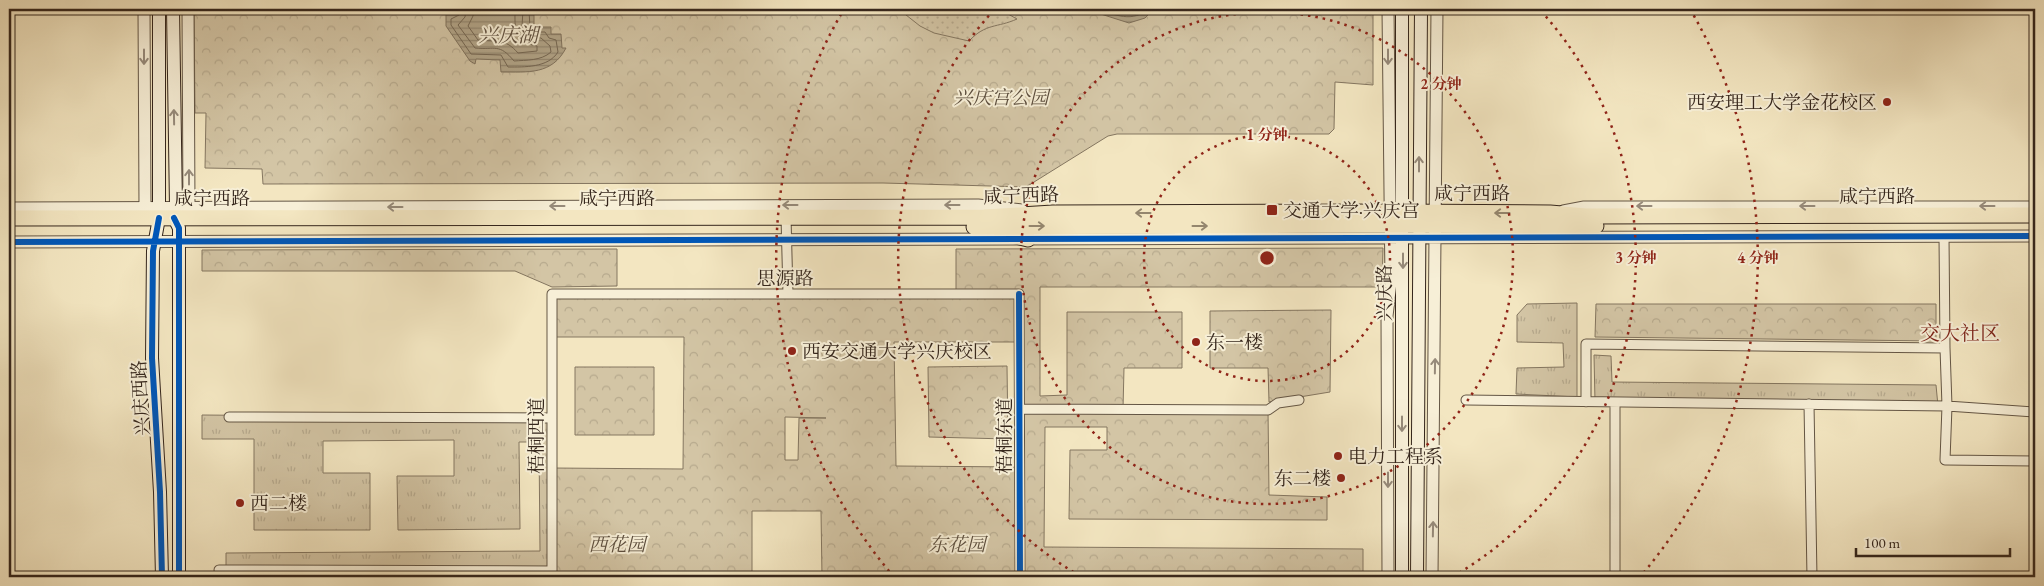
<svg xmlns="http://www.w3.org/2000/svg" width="2044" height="586" font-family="'EB Garamond','Noto Serif SC',serif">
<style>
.grass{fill:url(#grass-tufts);stroke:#847660}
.forest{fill:url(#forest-crowns);stroke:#847660;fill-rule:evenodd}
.garden{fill:url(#garden-dots);stroke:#847660}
.water{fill:url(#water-rules);stroke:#80725d}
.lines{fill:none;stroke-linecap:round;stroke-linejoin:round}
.shore{stroke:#746652;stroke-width:1}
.minor-casing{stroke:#645645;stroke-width:11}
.tertiary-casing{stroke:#645645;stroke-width:13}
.secondary-casing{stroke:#35261c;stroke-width:14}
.primary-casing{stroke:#35261c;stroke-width:17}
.minor{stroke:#f7efd7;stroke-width:9}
.tertiary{stroke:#f7efd7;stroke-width:11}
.secondary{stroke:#f7efd7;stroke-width:12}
.primary{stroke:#f3e6c1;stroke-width:15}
.cycleway-casing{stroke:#f7efd7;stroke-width:9}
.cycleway{stroke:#0057b8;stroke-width:6}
.oneway{stroke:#968a7a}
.oneway2{stroke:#94866e}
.ring{fill:none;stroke:#8f2418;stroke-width:2.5;stroke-dasharray:2.5 5}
.poi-dot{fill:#8f2418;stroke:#f7efd7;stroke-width:2}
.labels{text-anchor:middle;stroke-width:4;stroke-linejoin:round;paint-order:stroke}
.park-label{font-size:19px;font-style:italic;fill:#5c4e3e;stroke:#f7efd7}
.poi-label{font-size:19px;fill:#35261c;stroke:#f7efd7;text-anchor:start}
.street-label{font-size:19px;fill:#35261c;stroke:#f7efd7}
.water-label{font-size:20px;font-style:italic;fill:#615242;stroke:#f7efd7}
.neighbourhood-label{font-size:20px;fill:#7a1f14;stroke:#f7efd7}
.centre{fill:#8f2418;stroke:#f7efd7;stroke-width:2.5}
.ring-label{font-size:15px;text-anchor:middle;font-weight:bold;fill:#8f2418;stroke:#f7efd7;stroke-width:4;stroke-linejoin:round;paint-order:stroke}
</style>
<defs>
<pattern id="grass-tufts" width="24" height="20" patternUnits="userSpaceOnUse" patternTransform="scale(1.25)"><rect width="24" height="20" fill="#d3c5a5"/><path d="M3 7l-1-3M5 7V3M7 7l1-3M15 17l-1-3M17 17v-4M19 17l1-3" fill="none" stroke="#b6a98d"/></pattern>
<pattern id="forest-crowns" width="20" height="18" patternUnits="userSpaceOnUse" patternTransform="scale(1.25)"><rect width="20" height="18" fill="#d3c5a5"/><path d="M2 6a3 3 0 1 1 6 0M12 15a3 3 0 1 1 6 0" fill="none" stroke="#b6a98d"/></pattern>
<pattern id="garden-dots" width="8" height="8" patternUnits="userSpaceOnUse" patternTransform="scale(1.25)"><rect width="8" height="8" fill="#d3c5a5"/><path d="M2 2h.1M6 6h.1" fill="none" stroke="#b6a98d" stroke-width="1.8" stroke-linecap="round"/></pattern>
<pattern id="water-rules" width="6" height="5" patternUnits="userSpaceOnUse" patternTransform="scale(1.25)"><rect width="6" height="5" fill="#b2a589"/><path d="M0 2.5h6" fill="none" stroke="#92866f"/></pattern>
</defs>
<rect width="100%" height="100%" fill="#f3e6c1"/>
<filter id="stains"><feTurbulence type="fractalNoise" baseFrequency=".004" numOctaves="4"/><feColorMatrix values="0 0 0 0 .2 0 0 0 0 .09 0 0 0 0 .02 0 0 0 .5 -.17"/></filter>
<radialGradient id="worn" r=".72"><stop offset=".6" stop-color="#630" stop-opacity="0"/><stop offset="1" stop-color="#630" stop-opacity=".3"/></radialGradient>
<path class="grass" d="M1577,303V397L1516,394L1517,368L1564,367L1563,343L1517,342V315L1527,304Z
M1594,355L1611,356L1612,382L1936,385L1938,406L1595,402Z
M202,415L552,418L549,571H539L538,577H376V572L226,570V553L540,551L539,442H519L520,529L398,530L397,476H454V440L323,441V473H370V530H254V439H202Z"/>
<path class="forest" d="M194,9H1373V85L1335,82L1334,129L1329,134H1117L1108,136L1026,187L883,183L263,184L262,169L205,168L206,113H195Z
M1383,248L1382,287H1040V396L1067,395V312H1182V368H1124L1123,409L1268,410L1269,495L1327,497V520L1069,519L1070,450H1107V427H1045L1044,547L1363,549V575H1354V577H822L821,511H752V577H552V468L683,469L684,337H552V294H956V249ZM894,342H1019L1020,467L896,466ZM785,417L826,418H799L798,460H785Z
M617,249V286L552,287L515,271H202V250Z
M1596,304H1936V341L1595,337Z
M1331,310L1330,392L1269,402L1268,368H1210V311Z
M1007,366L1008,439L929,437L928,367Z
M575,367H654V435H575Z"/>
<path class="garden" d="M876,9H999L1017,19C997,28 986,23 969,41L934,33L920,26L901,11Z"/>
<path class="water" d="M455,9H534V27H551V34H561L562,48H566C552,75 528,72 501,72L500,60L476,59L475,64L470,61L446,26V14L455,12Z
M1085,9H1154L1145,18L1129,23Z"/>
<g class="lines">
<path class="shore" d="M460,9L459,15L451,19V25L471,54L501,55L508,67C524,67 548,68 558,52L556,40L549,38L545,32H534L530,29L529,9
M466,9L465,17L458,25L475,48C496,50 499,43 514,61C526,60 541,61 551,52L550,46L541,38L530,37L525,33L522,27L523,9
M474,9L473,16L468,26L478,40C497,42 505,38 518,53L537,51V46C513,42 515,29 515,9
M1097,9C1115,15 1133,23 1148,9"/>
<g class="minor-casing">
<path id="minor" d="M1563,210L1584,206H2035
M786,217L788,294
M1944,236L1945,348
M1466,400L1947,406L1945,460L2035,461
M1586,402V344L1945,348L1947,406L2035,412
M1615,402V577
M1809,404L1812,577
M1020,409L1268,410L1278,403L1299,400
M229,417L552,418
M219,570L552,571
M552,577V294H1019L1020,577"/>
</g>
<g class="tertiary-casing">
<path id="tertiary" d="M144,9L145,207L151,212
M9,208L978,205L1022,210
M184,211L189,207L188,9
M9,242L2035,236
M1388,577L1387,316L1391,282L1388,9
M1432,577L1437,9"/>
</g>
<g class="secondary-casing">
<path id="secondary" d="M159,9V218L153,251L152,358L160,492L162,577
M173,9L176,207L174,218L179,228V577
M1402,577V9
M1417,577L1421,9"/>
</g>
<g class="primary-casing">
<path id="primary" d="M9,218L984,217L1053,213L1390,212L1550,213L1586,216L2035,215
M974,227L1390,225L1596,226
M1001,232L1028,239"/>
</g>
<use href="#minor" class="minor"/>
<use href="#tertiary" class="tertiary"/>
<use href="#secondary" class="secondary"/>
<use href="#primary" class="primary"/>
<g class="cycleway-casing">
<path id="cycleway" d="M159,218L153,251L152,358L160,492L162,577
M174,218L179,228V577
M9,242L2035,236
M1019,294L1020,577"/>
</g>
<use href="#cycleway" class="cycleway"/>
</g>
<defs><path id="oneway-shaft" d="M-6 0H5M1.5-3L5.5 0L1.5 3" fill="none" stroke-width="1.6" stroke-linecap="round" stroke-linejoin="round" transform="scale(1.25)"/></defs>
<g class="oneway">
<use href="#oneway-shaft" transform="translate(144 57) rotate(90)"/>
<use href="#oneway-shaft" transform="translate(1388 57) rotate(90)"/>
<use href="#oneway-shaft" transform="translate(174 117) rotate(-91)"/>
<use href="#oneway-shaft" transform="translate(1419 164) rotate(-90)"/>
<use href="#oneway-shaft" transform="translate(189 177) rotate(-90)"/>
<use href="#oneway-shaft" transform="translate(790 205) rotate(180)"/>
<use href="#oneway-shaft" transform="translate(952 205) rotate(180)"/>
<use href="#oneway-shaft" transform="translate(557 206) rotate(180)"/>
<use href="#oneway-shaft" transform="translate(1644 206) rotate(-180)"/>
<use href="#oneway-shaft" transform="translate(1807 206) rotate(-180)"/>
<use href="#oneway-shaft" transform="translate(1987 206) rotate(-180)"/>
<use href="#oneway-shaft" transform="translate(395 207) rotate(180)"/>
<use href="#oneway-shaft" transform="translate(1403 261) rotate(90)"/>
<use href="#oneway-shaft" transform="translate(1435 366) rotate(-89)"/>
<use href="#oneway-shaft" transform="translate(1402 424) rotate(90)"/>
<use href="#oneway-shaft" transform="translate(1388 480) rotate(90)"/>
<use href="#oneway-shaft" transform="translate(1433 529) rotate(-89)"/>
</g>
<g class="oneway2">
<use href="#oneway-shaft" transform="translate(1143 213) rotate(180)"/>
<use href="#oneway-shaft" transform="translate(1502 213) rotate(180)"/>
<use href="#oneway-shaft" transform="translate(1037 226)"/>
<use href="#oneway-shaft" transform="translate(1200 226)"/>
</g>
<g class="ring">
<circle cx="1267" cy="258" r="123"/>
<circle cx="1267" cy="258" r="246"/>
<path d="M1080 576A369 369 0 0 1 993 11M1541 11A369 369 0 0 1 1454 576"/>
<path d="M894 577A491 491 0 0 1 844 9M1690 9A491 491 0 0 1 1640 577"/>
</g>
<g class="poi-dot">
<circle cx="1887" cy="102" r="5"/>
<rect x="1266" y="204" width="12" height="12" rx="2.5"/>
<circle cx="1196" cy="342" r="5"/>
<circle cx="792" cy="351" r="5"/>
<circle cx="1338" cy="456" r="5"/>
<circle cx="1341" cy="478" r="5"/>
<circle cx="240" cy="503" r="5"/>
</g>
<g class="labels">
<g class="park-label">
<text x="1001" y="104">兴庆宫公园</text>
<text x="617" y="551">西花园</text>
<text x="957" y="551">东花园</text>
</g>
<g class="poi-label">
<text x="1877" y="109" text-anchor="end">西安理工大学金花校区</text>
<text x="1283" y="217">交通大学·兴庆宫</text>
<text x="1206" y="349">东一楼</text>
<text x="802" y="358">西安交通大学兴庆校区</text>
<text x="1348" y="463">电力工程系</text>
<text x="1331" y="485" text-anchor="end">东二楼</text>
<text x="250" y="510">西二楼</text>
</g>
<g class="street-label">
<text x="1472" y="200">咸宁西路</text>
<text transform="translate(1021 195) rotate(-2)" y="7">咸宁西路</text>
<text x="1877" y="203">咸宁西路</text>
<text x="212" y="205">咸宁西路</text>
<text x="617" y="205">咸宁西路</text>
<text x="785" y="285">思源路</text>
<text transform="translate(1384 293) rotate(-90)" y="7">兴庆路</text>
<text transform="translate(140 398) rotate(-93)" y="7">兴庆西路</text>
<text transform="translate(536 436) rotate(-90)" y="7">梧桐西道</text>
<text transform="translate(1004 436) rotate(-90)" y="7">梧桐东道</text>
</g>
<g class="water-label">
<text x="508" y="42">兴庆湖</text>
</g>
<g class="neighbourhood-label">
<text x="1960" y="340">交大社区</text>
</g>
</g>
<circle cx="1267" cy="258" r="8" class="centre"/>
<g class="ring-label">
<text x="1441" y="89">2 分钟</text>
<text x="1267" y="140">1 分钟</text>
<text x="1636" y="263">3 分钟</text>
<text x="1758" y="263">4 分钟</text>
</g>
<rect width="2044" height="586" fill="none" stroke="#f3e6c1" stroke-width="30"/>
<rect x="10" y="10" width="2024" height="566" fill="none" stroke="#35261c" stroke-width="2.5"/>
<rect x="15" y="15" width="2014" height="556" fill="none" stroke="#35261c"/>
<path d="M1856 548v8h154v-8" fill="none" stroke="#35261c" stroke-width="2.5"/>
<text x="1864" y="548" font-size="15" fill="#35261c" stroke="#f7efd7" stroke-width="4" paint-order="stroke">100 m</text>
<rect width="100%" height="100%" filter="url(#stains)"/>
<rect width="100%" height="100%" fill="url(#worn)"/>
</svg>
